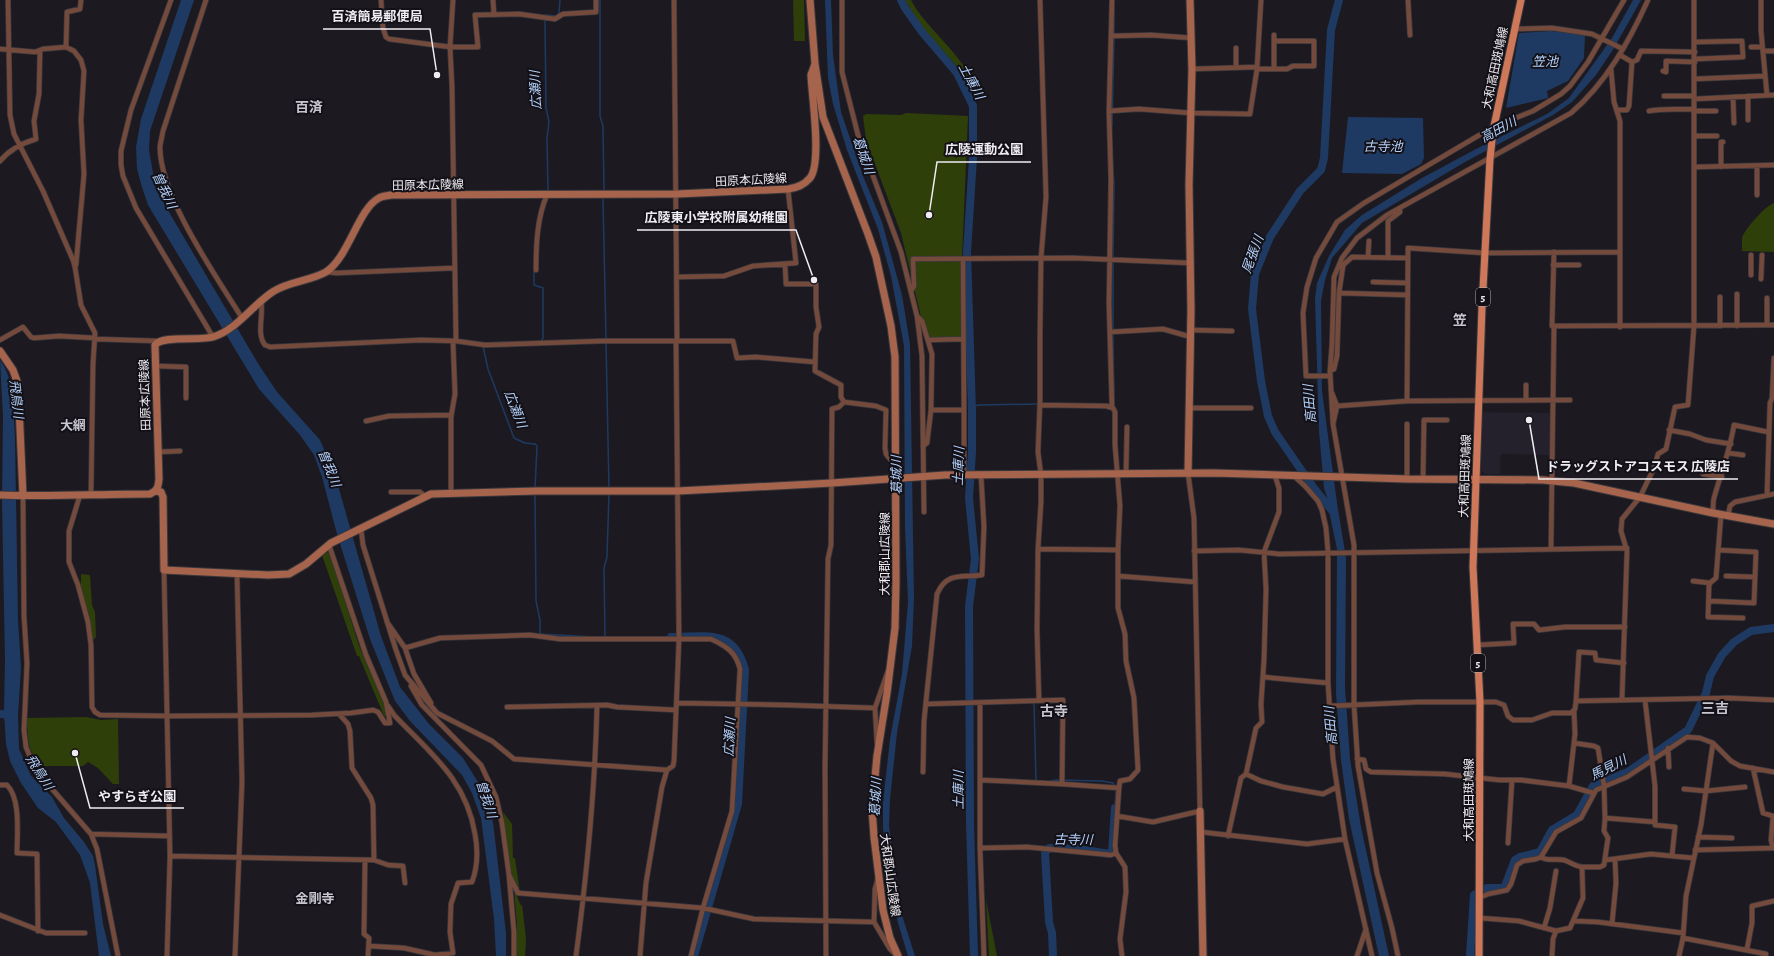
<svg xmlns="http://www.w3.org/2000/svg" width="1774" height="956" font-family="'Alegreya Sans','Noto Sans JP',sans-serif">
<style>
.built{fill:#24202c}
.green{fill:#2f3f09}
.water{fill:#1e3a62}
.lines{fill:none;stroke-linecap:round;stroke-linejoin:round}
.stream{stroke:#1e3a62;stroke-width:1.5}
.river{stroke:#1e3a62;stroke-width:8}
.street-casing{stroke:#3a383d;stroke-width:6}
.secondary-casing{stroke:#3a383d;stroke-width:9}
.primary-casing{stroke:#3a383d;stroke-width:9}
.street{stroke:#744a3c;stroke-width:4.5}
.secondary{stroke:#a7644c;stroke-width:7}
.primary{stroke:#ce7859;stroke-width:7}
.labels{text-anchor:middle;stroke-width:4;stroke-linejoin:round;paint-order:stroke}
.shield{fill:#131117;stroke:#adabb0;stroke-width:1}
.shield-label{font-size:11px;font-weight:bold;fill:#efedf2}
.street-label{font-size:12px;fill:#efedf2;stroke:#131117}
.water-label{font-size:13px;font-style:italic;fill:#b3d0f9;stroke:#131117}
.neighbourhood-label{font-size:13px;font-weight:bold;fill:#c7c5ce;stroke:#131117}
.quarter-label{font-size:14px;font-weight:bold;fill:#c7c5ce;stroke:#131117}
.leader{fill:none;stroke:#efedf2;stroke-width:1.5}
.callout-dot{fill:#efedf2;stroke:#131117;stroke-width:1.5}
.callout-label{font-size:13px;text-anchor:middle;font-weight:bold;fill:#efedf2;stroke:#131117;stroke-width:4;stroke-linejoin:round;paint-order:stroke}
</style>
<rect width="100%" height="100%" fill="#1c1a20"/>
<path class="built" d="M1482,412L1552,413L1551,455L1501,454L1500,474H1485L1481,470Z"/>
<path class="green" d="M793,0H804L805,41H794Z
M905,0H911C924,28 980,68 974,97L960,70L920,25Z
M906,113L968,116L962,259L966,340L927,342L901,233L866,140L863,116L866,114L901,115Z
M1774,203V252L1742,251C1742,247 1742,242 1742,238C1744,230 1765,206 1774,203Z
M327,552L331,555L358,643L384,704L388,716H384L359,656H357L322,555Z
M81,574L90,575L92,605L95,612L96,637L93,640L81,588Z
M86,717L101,720L118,719L119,784H113L98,768L88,762L83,766H37L29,745L26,718Z
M503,812L512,824L513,858H515L520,893L511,874Z
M514,889L521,906L522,904L526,939L525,956H517V926Z
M986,900L997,956H989Z"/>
<path class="water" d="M181,0H194L150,131L149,150L156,190L259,365L277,392L320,440L335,475L381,636L400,687L429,724L463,758L483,790L493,822L506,933V956H496L494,919L481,818L472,793L462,775L410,721L395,701L370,639L337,534L322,477L314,455L300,435L259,389L148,205L141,184L137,169L136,147L141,119Z
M825,0H831L833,55L841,112L863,176L882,222L902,295L910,344L914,598L912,646L897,733L890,799L889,826L901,912L915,956H908L898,923L892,893L883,828V803L890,739L902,674L908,602L905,528L904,346L891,276L878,229L847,150L833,104L828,78Z
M1633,0H1641L1614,48L1596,75L1572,102L1553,115L1465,162L1362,223L1332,258L1325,280L1321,301L1322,391L1337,503L1346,558L1345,687L1350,759L1361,827L1389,956H1379L1349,819L1341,760L1336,693L1337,549L1329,511V503L1324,488L1319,431L1315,299L1317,283L1329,256L1345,230L1362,215L1422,178L1476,149L1547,114L1569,98L1612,38Z
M1551,31L1585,35L1584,58L1568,81L1547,91L1548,98L1506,108L1519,33Z
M1348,117L1423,118L1424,158L1421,164L1402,174L1342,173Z
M0,360L5,368L12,386L15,438L18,620L21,668L18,715L19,749L31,776L52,797L64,818L84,842L93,856L95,865L103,924L111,956H99L90,883L80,855L56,822L38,808L21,783L10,761L6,744L4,712L5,659L2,503L3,416Z"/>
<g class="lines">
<path class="stream" d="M600,0V116L603,126L604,190
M1114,6V34
M1112,126L1114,38
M1112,152L1114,184L1113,258
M548,191L547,138L549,122L546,108L545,20L546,15L556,16L559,13L560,0
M603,199L606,339
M541,206L542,201
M1113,262V330
M534,270V285L543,288V338L541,341
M483,343L510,342
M606,343L609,489
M483,346L488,369L514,438L525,443L535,444L537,446L535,489
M1106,404H1109L1114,400L1113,334
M972,411L974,406L979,405L1040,404
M535,493L536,601L540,620V634L593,637
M605,637L604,568L607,557L609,493
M1034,703L1036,781
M1051,781L1056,780L1102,781L1113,783L1116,789L1115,808"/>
<path class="river" d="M901,0L905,8L922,32L957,73L973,106V158L967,252L972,411V452L969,498L975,559L969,606L970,824L974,956
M1334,513L1313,487L1275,432L1268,416L1261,381L1252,309L1255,274L1270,237L1300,191L1321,170L1324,158L1331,30L1339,0
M671,637C706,637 734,628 745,670L738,804L694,956
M0,714L12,715
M1053,956L1052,933L1049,922L1045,853L1049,848L1078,849L1110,854L1112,852L1115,808
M1470,956L1474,895L1487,888H1502L1505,886L1515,860L1520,857L1540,852L1552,830L1577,815L1593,786L1628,772L1688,730L1706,693L1710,676L1722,655L1734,642L1751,631L1774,628"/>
<g class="street-casing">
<path id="street" d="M8,0L10,115L14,134L43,191L73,260L75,267L81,305L95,333L93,364L91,494
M171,0L131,110L121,151V165L123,176L136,208L213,337
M206,0L163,131C162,136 161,141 160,146C159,195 216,276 242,318
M381,0L383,28L386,37L389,39L450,47H478L475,15L519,14L555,19L563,14L596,12V0
M453,0L450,47L452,86L456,341
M493,0L494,15
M674,0L677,341
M842,0V72L858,135L901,252L917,316L922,356L924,512
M1408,0L1410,35
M1761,0V31L1767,95
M1514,29L1552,28L1592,34L1623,49
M1111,36L1151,35L1192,38
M1695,42L1742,41L1743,57L1695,59
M66,47L67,12L80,9L81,0
M1751,47H1762
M0,49L35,52L43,49L66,47L74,51L81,60L84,71L81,120L84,174L76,265
M1763,51H1774
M1620,55L1632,62
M1632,62L1637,60L1641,51L1695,52
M1236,68V48
M1192,69L1257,67
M1257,69H1287L1293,66H1314V41H1274
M1274,69V35
M1611,69L1614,102L1620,121V327
M1663,71L1666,72V61L1695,62
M1694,79L1765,76
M1664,96H1694
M1748,96V120
M1733,97L1734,123
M1694,99L1774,95
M1618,110H1627L1629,106L1632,62
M1109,111L1139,109L1191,113L1250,114L1257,69L1261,0
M1649,111C1664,108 1679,110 1694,109
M1694,111H1716
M1695,136H1717
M0,161C10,149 22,143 36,139L34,121L39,94L40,51
M1757,166V195
M1695,167L1774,165
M1721,167V142H1723
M1554,252L1552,326L1774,325
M1368,257L1369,241
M1388,258V221L1400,212V208
M963,259L964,410
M785,265L786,284H816V307L819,327L816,334L815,371L841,385V397L844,402L876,406L886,410L885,448L886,454L895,465
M1553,265H1579
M1341,267L1352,257L1407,258
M536,270C536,246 537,217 547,195
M326,272L337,273L454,268
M1751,275V255
M677,277L724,276L753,266L796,263L788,189
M1761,279L1762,255
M1373,282L1408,283
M911,291L914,286L913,259L1074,258L1190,263
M1339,293L1408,295
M1737,294V326
M1767,298V325
M261,300C264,314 256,334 265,345L270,347L421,340L456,341L485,345L602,341H733L737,358L756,357L815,362
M917,316L922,321L932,354L931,410L927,443L923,446
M1720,326V297
M1191,330L1232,331
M1110,332L1163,329L1191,337
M95,339L158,341
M0,340L23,327L31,337L34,338L59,336L95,338
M928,340L963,339
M156,366L186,367V398
M1330,371L1334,369L1337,356L1339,293L1343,266
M1330,376H1306L1303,313L1307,287L1316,258L1337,222L1364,203L1493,127L1533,111L1561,94L1570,86L1588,62L1624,0
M1332,393L1337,406L1333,424L1354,545V705L1358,766L1377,873L1392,928L1398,956
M1526,400V385
M1407,401L1408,248L1485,253L1620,252
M1040,405L1106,406L1113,408L1115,412V445L1120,506L1118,550V608L1125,634L1126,661L1134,698L1138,770L1130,779L1120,781L1119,788L1115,845L1116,853L1125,867L1126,892L1120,939L1122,956
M1337,406L1407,401L1570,400
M1112,407L1109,303L1111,180L1109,111L1112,0
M1189,408H1251
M931,410H964V475
M366,421L389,416L451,415
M1333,424L1330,371L1332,344L1334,277L1342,258L1357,238L1387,215L1571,113C1606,83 1629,42 1648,0
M1669,430L1690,434L1706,440L1731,444
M158,452L180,451
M1728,453L1743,455
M1704,470L1703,474L1722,477
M1126,474L1127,427
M1294,476L1305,486L1318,501L1322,510L1326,528L1328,552V683L1333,759L1345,839L1372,956
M1407,479V424
M1423,479L1424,420H1447
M391,492H420L425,496
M451,493V417L455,394L453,342
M80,495L69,531V562L78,585L88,622L91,645L92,707L95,712L100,715L168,716L312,715L351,713L373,710L378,712L385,723H390L386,702L366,655L329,545
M1767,495L1770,403L1772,398L1774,358
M23,496L24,616L27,663L24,730L26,747L34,766L40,775L91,834L97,849L118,956
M1713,513C1713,508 1713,502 1714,498C1721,473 1730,450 1734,425L1768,432
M1721,515L1716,578L1710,583L1709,586L1708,617L1743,618
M1728,516L1730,506L1735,502L1774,494
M361,529L363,545L396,650L405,675L437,713L492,741L514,759L667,770
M1551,548L1554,327
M1038,549L1118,550
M1194,551L1239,550L1279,554L1627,548
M164,570L170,856L167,956
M1118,576L1195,582
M1726,576L1755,577
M1693,581L1710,583
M1709,601L1754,603L1756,552L1718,550
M387,622L405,648L440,638L530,635L560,639H711C726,646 736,652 740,669L732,811L703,908L691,956
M1477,645L1514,643L1513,624H1534L1539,630L1565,627H1625
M405,648L414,674L431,703
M1263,677L1328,683
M411,686L422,705L481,765L496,797L502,823L509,875L514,932V956
M1622,699L1627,551L1621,531L1622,519L1640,497L1654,468L1658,454L1666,449L1675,407L1688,405L1694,326V0
M1039,700L1037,630L1038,549L1041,502V475L1038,452L1040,401V335L1041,258L1046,197L1040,0
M1645,700L1655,786V825L1675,827L1672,856
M1576,701L1579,652L1595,653L1596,660L1624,663
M677,703L786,705L875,708L888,671
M980,703V848L984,956
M926,704L1063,700L1062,784L1119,788
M1330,706L1418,702H1496L1504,705L1508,716L1513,720H1532L1552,713H1571L1575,709L1576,701L1729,698L1774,700
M507,707L607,705L617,707L676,710
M875,708L877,743
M339,714L348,724L350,731L352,768L371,798L373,805L374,860
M1668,748L1669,767
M1357,759L1364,760L1366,769L1371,772L1445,774L1499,780H1521L1569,786L1593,793
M1753,768L1763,813L1773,816L1771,840L1773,848
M923,772L924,721L937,594C947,571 962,578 982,575L984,527L981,475
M1246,774L1261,781L1283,787L1323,794L1337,787
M980,780L1062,784
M0,785H7C21,799 17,834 17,853L37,854L38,931
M1569,786L1575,734L1574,711
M1684,789L1706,791L1745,787
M1117,816L1153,822L1200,811L1194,518L1188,473
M1605,818L1655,822
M1201,832L1307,844L1345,839
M91,834L169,836
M1228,836L1241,778L1246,774L1256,728L1262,722L1261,704L1264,660L1266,589L1264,552L1279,512V488L1275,476
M1698,837L1732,838
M1508,843L1512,780
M980,848L1027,847L1111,855L1116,853
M1695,850L1774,848
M170,856L374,860L388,865L403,866L405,883
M1541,857C1547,862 1557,858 1564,860C1570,862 1575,866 1582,867
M365,860L364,934L369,938L368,956
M1606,860L1651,854L1693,858
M509,875L518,893L703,908L754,919L874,922L890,949L896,955
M1481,897L1488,894L1507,890L1511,884L1517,865L1523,861L1536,859L1541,857L1556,832L1581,818L1596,790L1627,777L1687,737L1700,738L1713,743L1731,761L1740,766L1774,772
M0,915L46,933H85
M1480,918L1519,921L1556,931L1570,928L1583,898L1582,867H1600L1604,865L1608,838L1604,831L1605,818L1604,786L1598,748L1594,746L1574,743
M1575,921L1598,922L1683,933
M874,922L875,889L878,878
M1612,924L1616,883L1615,859
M1544,928L1550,908L1556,871
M1683,938L1766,954
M369,946L404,948L435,955L453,953L450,932L451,904L458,883L472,882C478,866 478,850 475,834C466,779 430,753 394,715L388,706
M1747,949L1752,923V906L1774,901
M235,956L242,782L237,574
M576,956C587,873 595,789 597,706
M640,956L646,883L662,787L667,770L673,766L674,761L679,639L676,341
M826,956L825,767L828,559L831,545L832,409L839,407L844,402
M1357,956L1366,929
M1552,956L1553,939L1556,931
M1679,956L1683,938L1686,896L1701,825L1713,743"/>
</g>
<g class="secondary-casing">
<path id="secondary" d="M810,0L815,64L823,117L868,234L876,257L891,326L895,357L896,582L895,628L887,693L877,756L872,809L874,837L883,910L890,938L898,956
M0,351L13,370L18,384L23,496
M1188,473L1191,310L1189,185L1192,69L1190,0
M156,491L161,492L163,497L164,570L268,575L289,574L306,564L331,543L431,494L537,491H678L832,483L945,475L1214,473L1407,479L1543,480L1574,483L1713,513L1774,524
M0,495C50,497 100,494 150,494C158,490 158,487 159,479L155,345C162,335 199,341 213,337C238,329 253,304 274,291C290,281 310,281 326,272C349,257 358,209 379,198C382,196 387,196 391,195L677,194L788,189C797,188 804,185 810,178C822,163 812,97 811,75L815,64
M1200,811L1203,956"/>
</g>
<g class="primary-casing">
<path id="primary" d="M1479,956L1480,702L1473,567L1482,307L1490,159L1493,131L1521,0"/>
</g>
<use href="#street" class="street"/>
<use href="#secondary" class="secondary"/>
<use href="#primary" class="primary"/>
</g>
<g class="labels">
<g class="shield">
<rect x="1476" y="288" width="14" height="18" rx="3"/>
<rect x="1471" y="654" width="14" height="18" rx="3"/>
</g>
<g class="shield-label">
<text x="1483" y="301">5</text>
<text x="1478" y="667">5</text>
</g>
<g class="street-label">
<text transform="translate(1495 68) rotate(-78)" y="4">大和高田斑鳩線</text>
<text transform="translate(751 180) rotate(-3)" y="4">田原本広陵線</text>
<text transform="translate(428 185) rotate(-1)" y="4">田原本広陵線</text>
<text transform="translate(145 395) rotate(-92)" y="4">田原本広陵線</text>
<text transform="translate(1465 476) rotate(-88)" y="4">大和高田斑鳩線</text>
<text transform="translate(885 554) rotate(-90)" y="4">大和郡山広陵線</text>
<text transform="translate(1469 800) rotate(-90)" y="4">大和高田斑鳩線</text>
<text transform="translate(890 875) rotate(82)" y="4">大和郡山広陵線</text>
</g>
<g class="water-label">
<text x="1545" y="66">笠池</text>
<text transform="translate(972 81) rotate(62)" y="5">土庫川</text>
<text transform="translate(535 90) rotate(-93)" y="5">広瀬川</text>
<text transform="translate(1498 129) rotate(-28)" y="5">高田川</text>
<text x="1383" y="151">古寺池</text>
<text transform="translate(864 155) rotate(71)" y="5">葛城川</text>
<text transform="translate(165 190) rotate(65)" y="5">曽我川</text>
<text transform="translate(1252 254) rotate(-70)" y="5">尾張川</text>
<text transform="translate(17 399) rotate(83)" y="5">飛鳥川</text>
<text transform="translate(1309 404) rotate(-95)" y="5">高田川</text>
<text transform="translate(516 409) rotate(69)" y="5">広瀬川</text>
<text transform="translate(958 466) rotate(-88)" y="5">土庫川</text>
<text transform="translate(330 468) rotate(68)" y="5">曽我川</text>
<text transform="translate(896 475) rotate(-91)" y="5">葛城川</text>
<text transform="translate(1330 726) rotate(-95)" y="5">高田川</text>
<text transform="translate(729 737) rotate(-87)" y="5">広瀬川</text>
<text transform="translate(1608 767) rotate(-27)" y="5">馬見川</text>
<text transform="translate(40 772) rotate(57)" y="5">飛鳥川</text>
<text transform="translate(958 790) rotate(-90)" y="5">土庫川</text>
<text transform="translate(875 797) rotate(-87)" y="5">葛城川</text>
<text transform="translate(487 799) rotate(72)" y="5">曽我川</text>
<text transform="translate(1073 839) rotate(1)" y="5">古寺川</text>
</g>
<g class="neighbourhood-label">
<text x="73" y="430">大網</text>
<text x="315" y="903">金剛寺</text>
</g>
<g class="quarter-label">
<text x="309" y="112">百済</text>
<text x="1460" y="325">笠</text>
<text x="1715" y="713">三吉</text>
<text x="1054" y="716">古寺</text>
</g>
</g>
<path class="leader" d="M437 75L430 29H323M929 215L937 162H1031M814 280L796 230H637M1529 420L1539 479H1738M75 753L90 808H184"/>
<g class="callout-dot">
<circle cx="437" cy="75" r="4"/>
<circle cx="929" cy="215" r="4"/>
<circle cx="814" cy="280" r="4"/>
<circle cx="1529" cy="420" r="4"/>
<circle cx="75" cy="753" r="4"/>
</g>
<g class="callout-label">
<text x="377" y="21">百済簡易郵便局</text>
<text x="984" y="154">広陵運動公園</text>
<text x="716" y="222">広陵東小学校附属幼稚園</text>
<text x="1638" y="471">ドラッグストアコスモス 広陵店</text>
<text x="137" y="801">やすらぎ公園</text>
</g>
</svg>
